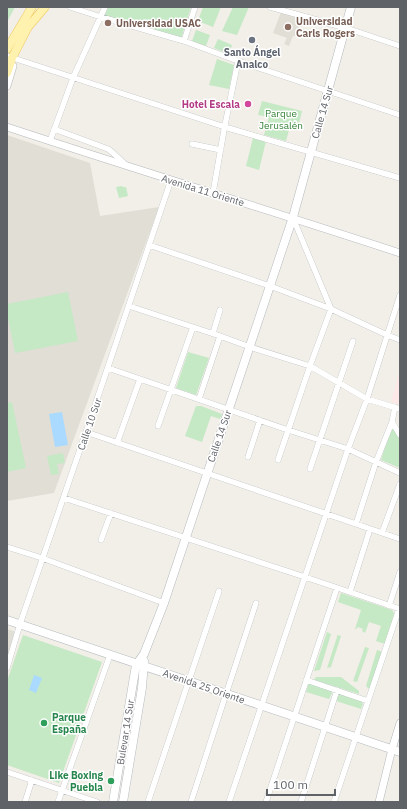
<svg xmlns="http://www.w3.org/2000/svg" width="407" height="809" font-family="'IBM Plex Sans',sans-serif">
<style>
.education{fill:#e1ded6}
.medical{fill:#fce8e6}
.green{fill:#c5e8c5}
.water{fill:#aadaff}
.lines{fill:none;stroke-linecap:round;stroke-linejoin:round}
.minor-casing{stroke:#b5b8bc;stroke-width:6}
.tertiary-casing{stroke:#b5b8bc;stroke-width:8}
.secondary-casing{stroke:#b6babf;stroke-width:9}
.primary-casing{stroke:#f2c960;stroke-width:9}
.minor{stroke:#fff;stroke-width:5.5}
.tertiary{stroke:#fff;stroke-width:7}
.secondary{stroke:#fff;stroke-width:8}
.primary{stroke:#fff2af;stroke-width:8}
.education-dot{fill:#8d6e63;stroke:#fff;stroke-width:1.5}
.worship-dot{fill:#6b7280;stroke:#fff;stroke-width:1.5}
.hotel-dot{fill:#d1479c;stroke:#fff;stroke-width:1.5}
.leisure-dot{fill:#2e9e5b;stroke:#fff;stroke-width:1.5}
.labels{text-anchor:middle;stroke-width:3;stroke-linejoin:round;paint-order:stroke}
.education-label{font-size:10px;font-weight:bold;fill:#785e54;stroke:#fff;text-anchor:start}
.worship-label{font-size:10px;font-weight:bold;fill:#5b616d;stroke:#fff}
.hotel-label{font-size:10px;font-weight:bold;fill:#b23c85;stroke:#fff;text-anchor:end}
.street-label{font-size:10px;fill:#5f6368;stroke:#fff}
.park-label{font-size:10px;fill:#348238;stroke:#fff}
.leisure-label{font-size:10px;font-weight:bold;fill:#27864d;stroke:#fff;text-anchor:start}
</style>
<rect width="100%" height="100%" fill="#f1efe8"/>
<path class="education" d="M281,12L302,20L296,36H293L289,46L284,44L287,38L273,33Z
M7,135L90,163L100,216L159,207L65,463L54,493L7,501Z
M7,629L16,632L7,658Z"/>
<path class="medical" d="M400,369V405L391,402Z"/>
<path class="green" d="M7,7H15L7,22Z
M108,7H191L181,39L104,16Z
M203,7H221L213,27L198,21Z
M233,7H249L237,35L222,31Z
M196,30L210,35L206,46L192,41Z
M218,39L232,45L229,54L214,48Z
M217,59L234,65L229,89L209,85Z
M262,101L302,111L298,128L290,126L286,141L264,135L269,117L258,115Z
M253,138L266,141L259,170L246,166Z
M122,186L123,187H126L128,196L119,198L116,187Z
M68,292L78,341L15,353L7,313V304Z
M188,352L209,358L196,395L176,388Z
M12,402L26,468L7,472V403Z
M196,406H201L222,414L220,419L211,416L202,442L185,436Z
M391,426L400,439V468L381,460Z
M63,453L65,463L57,464L59,474L51,475L47,456Z
M341,593L392,610L394,613L393,619L385,644L376,641L381,626L369,622L365,633L362,631L363,629L358,627L356,629H355L361,610L338,602Z
M327,632L331,634L320,670L314,671Z
M23,635L102,662L59,783L7,765V681Z
M337,635L341,636L331,667L327,668L337,637Z
M365,647L369,648L357,682L353,681Z
M377,650L383,652L370,690L366,686Z
M316,677H341L359,691V694L314,680Z
M309,682L330,689L332,693L329,699L306,692Z
M341,694L360,699L363,704L361,709L336,701L338,696Z"/>
<path class="water" d="M62,412L68,445L55,447L49,414Z
M34,675L42,678L36,693L29,690Z"/>
<g class="lines">
<g class="minor-casing">
<path id="minor" d="M70,7L101,17L184,41L238,61L400,115
M270,7L346,28L400,46
M184,41L195,7
M7,56L228,128L400,178
M54,129L108,149L112,152L127,166
M50,141L73,78L105,7
M192,144L221,150
M213,193L224,130L238,61
M149,245L270,286L331,309L387,335L400,340
M129,306L220,336L250,347L310,366L367,399L400,409
M213,333L220,310
M108,368L288,430L348,449L400,473
M199,399L220,336
M392,422L400,435
M158,426L193,327
M86,432L400,539
M117,443L140,379
M248,457L260,420
M278,460L310,366L331,309L293,218
M310,469L353,341
M64,498L305,577L400,609
M356,524L376,462L392,422L395,407
M382,533L400,484
M101,540L111,513
M7,547L42,558L164,603
M350,592L370,529
M389,606L400,572
M7,668L20,624L86,432L171,180
M306,680L368,701
M7,772L97,802
M25,802L32,780
M58,802L110,655
M148,802L219,591
M191,802L226,694L256,603
M229,802L348,449L367,399L400,295
M266,802L337,588
M301,802L337,690
M334,802L399,609"/>
</g>
<g class="tertiary-casing">
<path id="tertiary" d="M7,86L13,66
M7,127C137,170 269,210 400,253
M379,802L392,749L400,723"/>
</g>
<g class="secondary-casing">
<path id="secondary" d="M7,620L400,752
M113,802L136,665L144,654L164,603L293,217L351,7
M123,802L142,688L144,661"/>
</g>
<g class="primary-casing">
<path id="primary" d="M7,49L32,7
M7,73L12,58L28,27L45,7"/>
</g>
<use href="#minor" class="minor"/>
<use href="#tertiary" class="tertiary"/>
<use href="#secondary" class="secondary"/>
<use href="#primary" class="primary"/>
</g>
<g class="education-dot">
<circle cx="108" cy="23" r="4"/>
<circle cx="288" cy="27" r="4"/>
</g>
<circle class="worship-dot" cx="252" cy="40" r="4"/>
<circle class="hotel-dot" cx="248" cy="104" r="4"/>
<g class="leisure-dot">
<circle cx="44" cy="723" r="4"/>
<circle cx="111" cy="781" r="4"/>
</g>
<g class="labels">
<g class="education-label">
<text x="296" y="25">Universidad<tspan x="296" dy="12">Carls Rogers</tspan></text>
<text x="116" y="27">Universidad USAC</text>
</g>
<g class="worship-label">
<text x="252" y="56">Santo Ángel<tspan x="252" dy="12">Analco</tspan></text>
</g>
<g class="hotel-label">
<text x="240" y="108">Hotel Escala</text>
</g>
<g class="street-label">
<text transform="translate(322 112) rotate(-74)" y="4">Calle 14 Sur</text>
<text transform="translate(203 190) rotate(17)" y="4">Avenida 11 Oriente</text>
<text transform="translate(89 424) rotate(-71)" y="4">Calle 10 Sur</text>
<text transform="translate(219 436) rotate(-71)" y="4">Calle 14 Sur</text>
<text transform="translate(204 686) rotate(19)" y="4">Avenida 25 Oriente</text>
<text transform="translate(125 732) rotate(-81)" y="4">Bulevar 14 Sur</text>
</g>
<g class="park-label">
<text x="281" y="117">Parque<tspan x="281" dy="12">Jerusalén</tspan></text>
</g>
<g class="leisure-label">
<text x="52" y="721">Parque<tspan x="52" dy="12">España</tspan></text>
<text x="103" y="779" text-anchor="end">Like Boxing<tspan x="103" dy="12">Puebla</tspan></text>
</g>
</g>
<rect width="407" height="809" fill="none" stroke="#5f6368" stroke-width="16"/>
<path d="M267 789v6h68v-6" fill="none" stroke="#5f6368" stroke-width="2"/>
<text x="273" y="789" font-size="12" fill="#5f6368" stroke="#ffffff" stroke-width="3" paint-order="stroke">100 m</text>
</svg>
